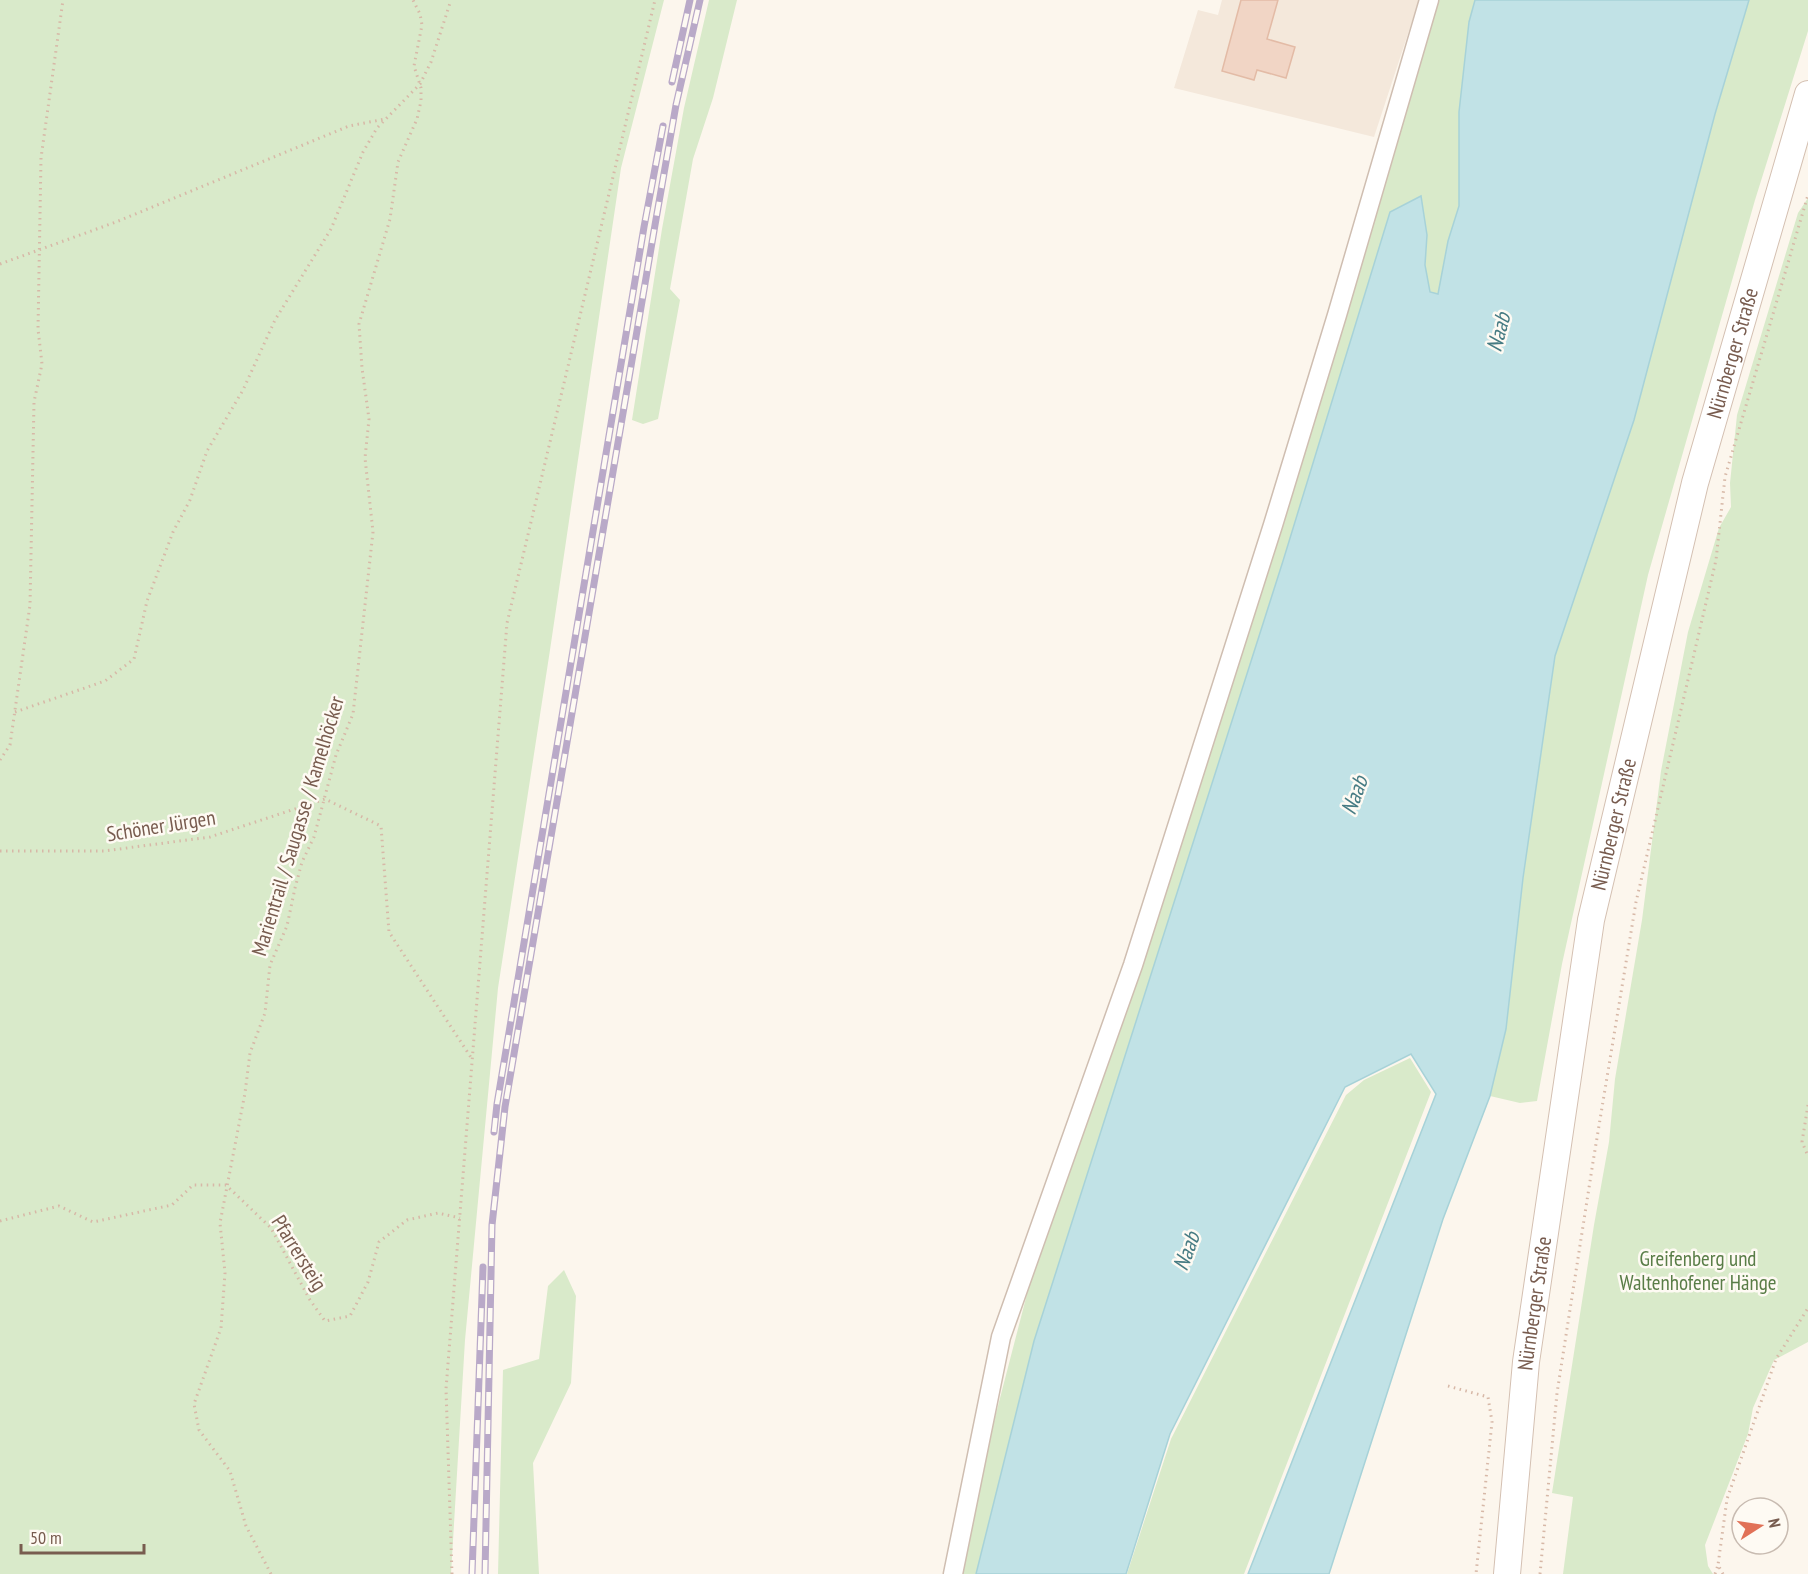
<svg xmlns="http://www.w3.org/2000/svg" width="1808" height="1574" font-family="'PT Sans Narrow',sans-serif">
<style>
.residential{fill:#f4e8db}
.green{fill:#d9eaca}
.water{fill:#c1e2e6;stroke:#a7d2d8;stroke-width:1.5}
.building{fill:#f1d5c5;stroke:#e3bba6;stroke-width:1.5}
.lines{fill:none;stroke-linecap:round;stroke-linejoin:round}
.street-casing{stroke:#cfbeb1;stroke-width:21}
.secondary-casing{stroke:#d4c0b2;stroke-width:28}
.path{stroke:#d7b8a7;stroke-width:3;stroke-dasharray:1.5 4.5;stroke-linecap:butt}
.street{stroke:#fff;stroke-width:18}
.secondary{stroke:#fff;stroke-width:26}
.rail-casing{stroke:#b9a9c8;stroke-width:7}
.rail{stroke:#fefaf3;stroke-width:4.5;stroke-dasharray:14;stroke-linecap:butt}
.labels{text-anchor:middle;stroke-width:5;stroke-linejoin:round;paint-order:stroke}
.street-label{font-size:21px;fill:#785c4f;stroke:#fefaf3}
.park-label{font-size:21px;fill:#597d47;stroke:#fefaf3}
.water-label{font-size:22px;font-style:italic;fill:#467b83;stroke:#fefaf3}
</style>
<rect width="100%" height="100%" fill="#fcf6ed"/>
<path class="residential" d="M1222,0H1419L1374,137L1174,88L1198,10L1218,15Z"/>
<path class="green" d="M0,0H664L621,168L550,650L498,988L465,1340L451,1574H0Z
M709,0H737L713,98L693,159L670,289L680,300L658,419L643,424L632,420L662,229L684,108Z
M1437,0H1475L1469,22L1459,112V206L1448,241L1438,295L1430,292L1425,265L1427,235L1421,196L1390,212L1283,561L1034,1341L976,1574H962L979,1479L1027,1294L1031,1270L1058,1203L1087,1121L1264,575L1278,541Z
M1749,0H1808V31L1755,200L1648,575L1562,964L1537,1101L1520,1103L1490,1096L1506,1029L1523,878L1555,656Z
M1808,198V1342L1774,1360L1753,1408L1748,1434L1705,1545L1708,1566L1713,1574H1563L1573,1497L1552,1493L1594,1225L1609,1142L1615,1079L1642,920L1661,771L1688,632L1719,528L1731,507L1730,483L1737,415L1798,213Z
M1410,1058L1431,1092L1244,1574H1127L1171,1439L1346,1095L1364,1080Z
M564,1270L576,1296L571,1383L533,1463L539,1574H498L503,1370L539,1359L548,1286Z"/>
<path class="water" d="M1475,0H1749L1715,114L1634,420L1555,656L1523,878L1506,1029L1490,1096L1443,1219L1329,1574H1248L1436,1094L1411,1054L1345,1087L1170,1434L1126,1574H976L1034,1341L1283,561L1390,212L1421,196L1427,235L1425,265L1430,292L1438,294L1448,241L1459,206V112L1469,22Z"/>
<path class="building" d="M1241,0H1278L1267,39L1295,47L1286,78L1257,70L1254,80L1222,71Z"/>
<g class="lines">
<g class="street-casing">
<path id="street" d="M953,1574L1001,1337L1133,965L1273,525L1337,315L1429,0"/>
</g>
<g class="secondary-casing">
<g id="secondary">
<path id="s1" d="M1507,1574L1526,1362L1591,920L1695,483L1808,94"/>
</g>
</g>
<path class="path" d="M0,264L116,222L349,126L385,119
M15,712L105,681L134,659L147,601L173,532L190,500L207,451L243,390L275,320L331,229L363,152L377,128L420,84L431,62L451,0
M0,760L10,745L30,605L34,402L42,364L38,329L41,158L63,0
M0,851H104L210,837L325,799L381,826L389,932L472,1059
M1808,1105L1802,1142L1808,1156
M0,1221L59,1206L93,1222L172,1205L193,1185H226L271,1228L310,1300L325,1321L350,1316L368,1282L379,1242L407,1220L438,1213L460,1218
M1448,1386L1488,1397L1492,1422L1476,1574
M271,1574L246,1526L230,1471L199,1430L194,1404L221,1328L225,1273L220,1223L245,1093L250,1053L265,1013L270,965L287,926L295,888L302,862L314,837L336,755L353,714L373,532L365,458L369,419L362,368L359,324L390,219L398,162L417,119L421,101V88L414,66L422,25L420,14L413,0
M452,1574L446,1389L507,623L655,0
M1540,1574L1557,1393L1593,1162L1636,902L1716,560L1725,477L1808,195
M1715,1574L1718,1565
M1723,1574L1718,1565L1727,1499L1776,1359L1808,1308"/>
<use href="#street" class="street"/>
<use href="#secondary" class="secondary"/>
<g class="rail-casing">
<path id="rail" d="M672,82L690,0
M494,1132L497,1104L644,227L663,126
M472,1574L483,1267
M485,1574L492,1225L505,1107L655,225L676,105L700,0"/>
</g>
<use href="#rail" class="rail"/>
</g>
<g class="labels">
<g class="street-label">
<text dy="7" stroke="none"><textPath href="#s1" startOffset="1244">Nürnberger Straße</textPath></text>
<text dy="7" stroke="none"><textPath href="#s1" startOffset="758">Nürnberger Straße</textPath></text>
<text transform="translate(161 826) rotate(-9)" y="7">Schöner Jürgen</text>
<text transform="translate(298 826) rotate(-73)" y="7">Marientrail / Saugasse / Kamelhöcker</text>
<text transform="translate(299 1253) rotate(58)" y="7">Pfarrersteig</text>
<text dy="7" stroke="none"><textPath href="#s1" startOffset="272">Nürnberger Straße</textPath></text>
</g>
<g class="park-label">
<text x="1698" y="1266">Greifenberg und<tspan x="1698" dy="24">Waltenhofener Hänge</tspan></text>
</g>
<g class="water-label">
<text transform="translate(1498 332) rotate(-75)" y="8">Naab</text>
<text transform="translate(1354 795) rotate(-70)" y="8">Naab</text>
<text transform="translate(1186 1251) rotate(-70)" y="8">Naab</text>
</g>
</g>
<g transform="translate(1760 1526) rotate(78)"><circle r="28" fill="#fefaf3" stroke="#c8bbb1" stroke-width="1.5"/>
<path d="M0-4.5L10 22L0 15L-10 22Z" fill="#e17157"/>
<text y="-9" font-size="16" font-weight="bold" text-anchor="middle" fill="#785c4f">N</text>
</g>
<path d="M21 1544v9h123v-9" fill="none" stroke="#785c4f" stroke-width="3"/>
<text x="30" y="1544" font-size="18" fill="#785c4f" stroke="#fefaf3" stroke-width="4.5" paint-order="stroke">50 m</text>
</svg>
